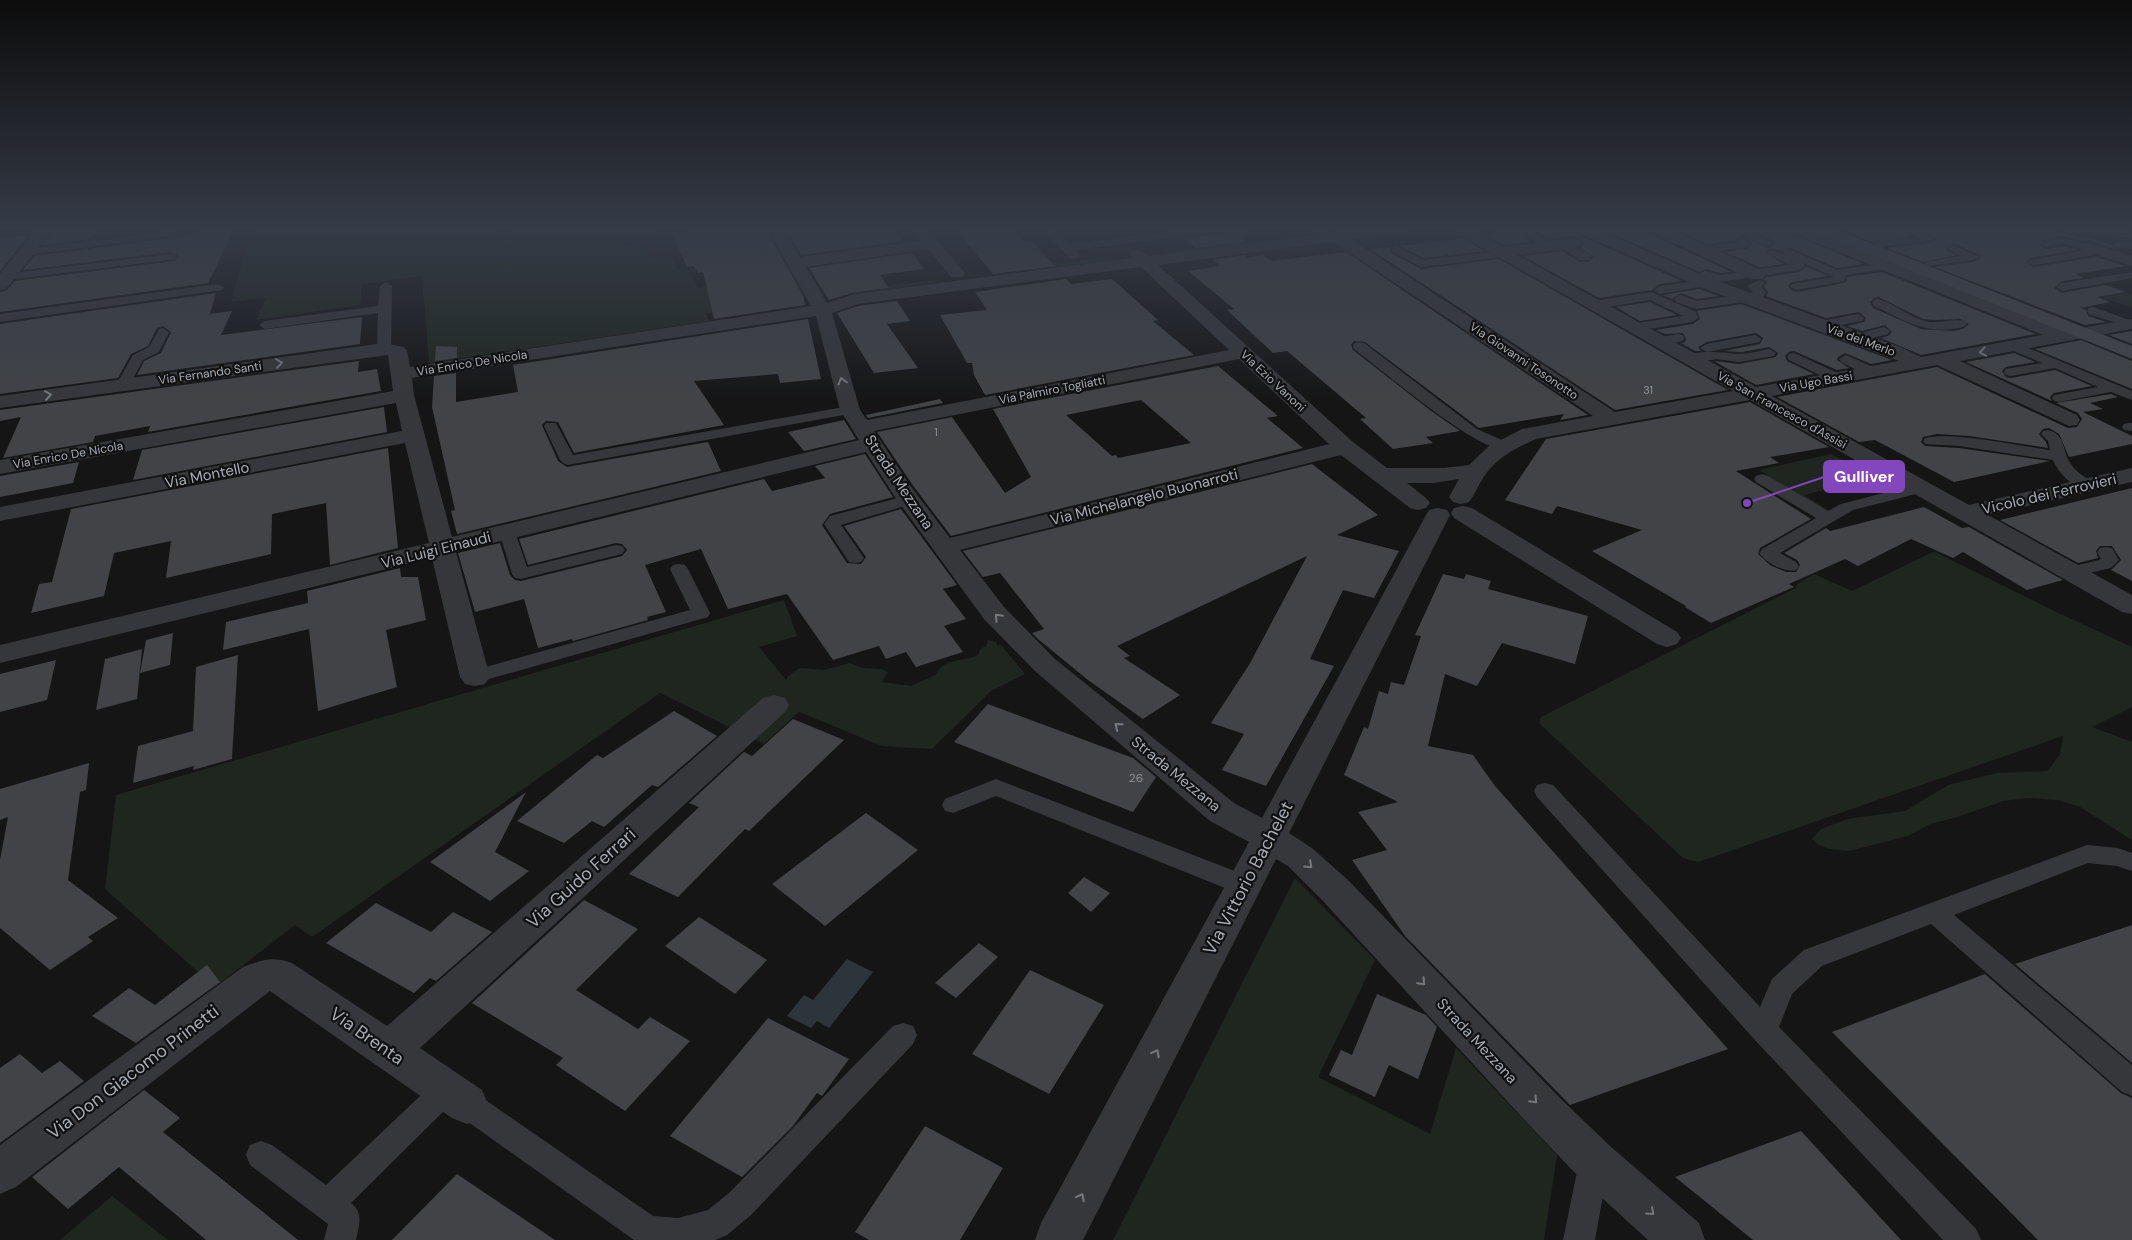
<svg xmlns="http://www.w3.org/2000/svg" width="2132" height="1240" font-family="'DM Sans',sans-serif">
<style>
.built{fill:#212123}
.green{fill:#1f261f}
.water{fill:#2b353a}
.building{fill:#414346;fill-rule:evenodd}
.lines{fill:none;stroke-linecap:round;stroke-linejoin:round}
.lane{fill:#36373b;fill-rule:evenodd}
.street{fill:#36373b;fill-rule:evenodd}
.secondary{fill:#44464b;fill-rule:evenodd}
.rail-casing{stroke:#4b4d52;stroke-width:4}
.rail{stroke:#101011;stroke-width:2.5;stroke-dasharray:7;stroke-linecap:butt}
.oneway{stroke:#74787f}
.labels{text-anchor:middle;stroke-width:4.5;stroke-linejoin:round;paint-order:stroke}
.far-number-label{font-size:11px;fill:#8e929a}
.far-street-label{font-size:12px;fill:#a7adb6;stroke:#101011}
.number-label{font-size:12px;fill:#8e929a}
.street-label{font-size:15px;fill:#a7adb6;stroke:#101011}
.near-street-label{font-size:18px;fill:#a7adb6;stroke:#101011}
.leader{fill:none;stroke:#8446bd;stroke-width:2}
.callout-dot{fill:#8446bd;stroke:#101011;stroke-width:2}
.callout{fill:#8446bd;stroke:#8446bd;stroke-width:2}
.callout-label{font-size:16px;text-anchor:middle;font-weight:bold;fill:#fff}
</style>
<rect width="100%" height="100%" fill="#151516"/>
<path class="built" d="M2036,228H2132V242Z"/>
<path class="green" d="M252,228H498L499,233L533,228H685L614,238L619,247L639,244L649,258L672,255L678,270H688L698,288L723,284L733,309L706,314L709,321L429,363L422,276L362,284L360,305L256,320L266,298L231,302Z
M1334,228H1359L1168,254L1161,252Z
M1108,257L1115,260L1030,271L1026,267Z
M932,280L938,282L855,294L849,293L853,290Z
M2128,293L2132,294V307L2101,297Z
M1831,454L1891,486L1885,488L1870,479L1804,495L1826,509L1819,507L1759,470Z
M1935,552L2052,610L2132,647V707L2092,727L2132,742V840L2080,807L2058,800L2027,798L2004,801L1954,818L1930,824L1908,836L1849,851L1829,849L1819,845L1812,839L1821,829L1847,819L1905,811L1948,785L1997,773L2048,771L2060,754L2063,736L1698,862L1683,858L1539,723L1541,717L1796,588L1797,584L1814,574L1852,591L1931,553Z
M784,600L797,636L759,647L786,680L788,676L800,668L825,670L849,663L863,668L881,669L888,672L882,682L911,686L937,674C942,658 964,662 978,655L980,649L986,646L988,640L996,642L998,646L1001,645L1025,674L991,691L932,749L882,746L799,712L764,744L660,693L312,937L295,925L215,987L105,889L116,795Z
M1295,878L1375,960L1318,1077L1430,1134L1456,1048L1557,1155L1544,1240H1113Z
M112,1196L168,1240H60Z"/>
<path class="water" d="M847,959L873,972L829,1028L817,1021L811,1028L787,1016L804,995L813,1000Z"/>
<path class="building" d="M84,228H96L90,239L42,245L52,232Z
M220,228H235L208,283L0,312V292L7,290L15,281L175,261L179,257L176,254L171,252L23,270L34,256L180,237L196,233L198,231Z
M691,228H765L803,295L805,305L714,319L703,272L698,273L694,266L687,267L672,233L692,231Z
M785,228H893L903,241L801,255Z
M955,228H1012L1025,242L1032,241L1055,266L993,274Z
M1231,228H1244L1245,242L1196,248L1183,238L1224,233Z
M1490,228H1516L1531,242L1503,245L1486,235L1500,234Z
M1534,228H1570L1574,233L1682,281L1660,284L1652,290L1599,298L1523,256L1562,251L1580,262H1589L1594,257L1580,248L1584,244L1582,239L1574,236L1548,239Z
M1598,228H1647L1650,234L1731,272L1721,273L1705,269L1700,272Z
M1672,228H1727L1742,236L1738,238L1737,240L1708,244Z
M1748,228H1777L1864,264L1837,268L1788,247L1781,251L1771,248L1765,252L1784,264L1760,267L1725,252L1747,249L1752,243L1748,239L1768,248L1775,244L1774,241Z
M1853,228H1898L1911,236L1875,243L1848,232Z
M1920,228H2029L2090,238L2112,245L2114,249L2088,240L2084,241L2063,236L2042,240L2039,245L2046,249L2063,246L2077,250L2030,258L2026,262L2029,265L2034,267L2096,257L2126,266L2075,274L2084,278L2062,281L2054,288L2062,293L2105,285L2126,292L2097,297L2110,302L2080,308L2086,310L2088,316L2106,322L2085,325L1935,267L1973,262L1981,258L1980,255L1953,243L1945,249L1956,255L1923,262L1887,248L1930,243L1937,239Z
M29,235L0,271V238Z
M1462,238L1485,251L1423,258L1400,246Z
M1390,247L1391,253L1421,269L1499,259L1728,390L1615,410L1370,249Z
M1346,252L1588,415L1560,420L1564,414L1479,428L1365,342L1354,341L1351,345L1353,350L1430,410L1460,431L1426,437L1433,443L1393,449L1360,419L1366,418L1287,351L1273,353L1227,310L1234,309L1188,271L1221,266L1212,260L1246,255V258L1264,255L1271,261Z
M912,253L924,269L880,275L889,288L855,292L829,300L809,268Z
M1807,267L1828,276L1792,282L1788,286L1791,290L1796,292L1840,284L1846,282L1847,277L1882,272L2036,334L1921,355L1881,338L1888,336L1892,332L1885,325L1862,331L1847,326L1864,322L1866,318L1859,312L1826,318L1766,296L1768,292L1764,287L1767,283L1764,280L1766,277L1799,272ZM1879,297L1923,319L1934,320L1960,319L1969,324L1963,329L1953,331L1921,329L1873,308L1870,302L1874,298Z
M1066,279L1071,284L1112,279L1158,320L1153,321L1194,355L985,395L974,375L972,363H967L940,315L987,310L975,292Z
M1699,289L1719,296L1697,299L1681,293L1672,299L1663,295Z
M216,293L210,314L232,311L221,335L362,317L360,344L137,375L144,361L161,353L171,332L163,326L157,328L148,346L131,354L118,378L0,394V324Z
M897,301L910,321L887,324L918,368L874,373L837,313L858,306Z
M1650,302L1677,315L1640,321L1616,307Z
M1741,304L1892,360L1871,364L1845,353L1838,357L1837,360L1849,368L1837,370L1794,351L1789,352L1785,356L1787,361L1814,374L1756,385L1714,361L1739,364L1776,357L1778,353L1769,347L1742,352L1724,351L1760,344L1763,338L1756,333L1707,342L1698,347L1701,351H1695L1681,343L1685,342L1686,339L1683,333L1665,334L1656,330L1693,324L1700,319L1697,311Z
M808,319L821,379L780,383L778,374L694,381L724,425L574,453L558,422L546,421L542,425L558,461L567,467L708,442L721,471L457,534L451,511L455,510L432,407L434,376L456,373V402L518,392L513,365Z
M2132,331V344L2109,335Z
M2081,340L2132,361V389L2035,349Z
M436,346L457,347V358L435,361Z
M2014,353L2035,362L2006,367L2002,371L2006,377L2011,378L2055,370L2092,386L2054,393L2050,397L2052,401L1966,362Z
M359,361L358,372L377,369L381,391L148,432L150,426L95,436L93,442L3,458L21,417L0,421V410Z
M1218,366L1278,416L1267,418L1303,448L951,536L914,487L877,432L952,417L1005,493L1031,477L993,409ZM1141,400L1191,443L1118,458L1116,455L1112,456L1066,415Z
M1937,367L2068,428L2077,427L2082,419L2078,413L2056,403L2111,394L2118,397L2090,403L2103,409L2083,412L2132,436V444L2069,457L2059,434L2049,428L2043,429L2039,434L2046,442L2048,448L1969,436L1937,434L1923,437L1921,442L1925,446L1959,448L2050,461L1954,482L1875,440L1859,442L1777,397Z
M940,399L943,403L868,418L866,415Z
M1750,402L1829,447L1770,457L1779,463L1736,471L1811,519L1760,548L1758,554L1770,565L1786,572H1796L1800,565L1797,560L1784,553L1826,528L1830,531L1924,507L1962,528L1969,527L2063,580L2027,590L1963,552L1953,558L1911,539L1858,566L1845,559L1789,584L1794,587L1711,623L1685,607L1686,606L1592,551L1642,530L1557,506L1552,514L1505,500L1546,439Z
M384,407L387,432L133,480L142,450Z
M844,420L856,439L804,451L788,432Z
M388,448L398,548L330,565L326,503L272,514L271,554L166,578L171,541L114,553L104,596L31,613L39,584L52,582L71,509Z
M865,454L893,497L830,514L822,525L847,563L861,564L866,557L844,526L901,509L957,585L943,589L966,619L944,626L963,652L916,667L906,652L886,659L879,646L833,660L787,594L728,609L701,549L645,565L666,612L647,617L648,620L573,641L572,639L538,648L524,599L475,612L458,553L500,543L510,575L515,580L521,581L622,556L627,550L622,544L616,543L528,565L519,539L764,479L772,491L825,478L815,466Z
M79,462L73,483L0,497V476Z
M1312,464L1378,515L1337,535L1399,551L1374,598L1343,590L1310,659L1334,666L1266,786L1222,770L1244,734L1211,723L1249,665L1307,556L1117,646L1130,656L1124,658L1180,695L1143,719L1088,680L1038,639L1032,633L1044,629L1000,573L983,577L963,551Z
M2132,488V581L2111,570L2121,560L2112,546H2100L2096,551L2098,558L2078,563L2000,520Z
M400,568L401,577H418L426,620L386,630L397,687L318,711L309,629L223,650L226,622L308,603L307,591Z
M1443,574L1464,579L1466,574L1491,581L1488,589L1588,616L1575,664L1502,643L1477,686L1445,674L1428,746L1473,755L1495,786L1728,1049L1570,1105L1405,936L1352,860L1387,850L1358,812L1398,802L1344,775L1364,727L1368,729L1379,691L1388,694L1391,682L1404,685L1421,636L1415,635Z
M173,633L170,665L140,673L146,640Z
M142,649L137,699L96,710L105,659Z
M238,655L232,759L193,770L194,766L133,783L138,746L193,731L196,667Z
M56,660L47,700L0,712V674Z
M988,704L1133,758L1156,777L1133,812L954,742Z
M674,711L717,736L658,787L652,785L604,827L592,821L564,843L517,821L597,755L603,758Z
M793,719L844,740L749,831L745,829L678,897L629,874L699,807L689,803L744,752L752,756Z
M89,763L86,790L80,792L68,880L118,918L88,937L93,941L50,970L0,928V860L8,817L0,820V789Z
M526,792L495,852L529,871L490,901L430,862Z
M866,813L918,850L825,926L772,884Z
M1084,877L1110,893L1091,912L1068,893Z
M584,900L638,929L576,990L638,1029L650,1017L690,1041L625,1111L556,1065L563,1058L472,1003Z
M376,903L431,932L453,912L492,932L436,981L430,978L414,993L326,943Z
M699,917L767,960L735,994L665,946Z
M2132,925V1063L2015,964Z
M979,943L998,957L956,998L935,983Z
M207,965L220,982L136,1043L92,1016L129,988L155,1005Z
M1030,970L1104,1005L1049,1094L972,1054Z
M1985,974L2121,1093L2132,1098V1240H2038L1832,1032Z
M1377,994L1426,1015L1437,1027L1418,1079L1389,1065L1375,1097L1329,1075L1341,1050L1352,1055Z
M768,1018L849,1059L822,1096L817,1093L793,1126L742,1177L670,1136Z
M20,1054L42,1073L60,1061L84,1081L0,1143V1068Z
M144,1090L180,1118L163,1132L298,1240H206L119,1167L68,1209L32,1177Z
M925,1126L1003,1168L960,1240H869L855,1232Z
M1801,1131L1901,1240H1753L1675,1177Z
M457,1174L555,1240H392Z"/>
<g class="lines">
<path class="lane" d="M1042,228H1053L1069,244L1198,228H1229L1224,231L1075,250L1080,256L1074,259L1070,258Z
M1518,228H1531L1536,234L1555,246L1550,249C1537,246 1527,237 1518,228Z
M1729,228H1743L1773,243L1768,246L1764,245Z
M1835,228H1851L1846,231H1836Z
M1900,228H1915L1935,238L1930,241L1877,247L1876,245L1877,243L1917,237Z
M176,230L181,233L180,235L27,255L22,252L27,249Z
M1743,238L1750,243L1747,247L1703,253L1698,250L1703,247L1739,242V239Z
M2063,238L2091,245L2092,247L2090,249L2101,248L2106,251L2101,254L2034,265L2030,264L2028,262L2030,260L2086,250L2063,244L2046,247L2041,244L2042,242Z
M1561,241L1590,255L1592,257L1589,260H1581L1557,246L1556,244Z
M2119,242H2132V248L2115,247L2114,245L2115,243Z
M1952,245L1979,257L1973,260L1926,266L1924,264L1926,262L1961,256L1947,248Z
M1396,246L1423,260L1504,251L1510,254L1504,257L1421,267L1392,251L1391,249L1392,247Z
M1788,249L1837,270L1886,263L1892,266L1886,269L1846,275L1844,281L1840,282L1796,290L1792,288L1790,286L1792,284L1834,277L1803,263L1805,267L1799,270L1720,282L1701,276L1699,274L1705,271L1721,275L1790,265L1767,253L1772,250L1784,254L1783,252L1784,250Z
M171,254L175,255L177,257L175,259L6,280L0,277L6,274Z
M2132,272V278L2062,291L2056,287L2062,283Z
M1706,280L1712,283L1710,285L1660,294L1654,290L1660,286Z
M1759,280L1765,283L1761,287L1766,292L1763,297L1745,302L1696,309L1676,302L1674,299L1680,295L1697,301L1745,294L1753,292L1747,286Z
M386,282L392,286L391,349L389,352H379L377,349L378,313L265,329L259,325L265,321L378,306L380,286Z
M218,284L224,288L222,290L0,322V314Z
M1651,292L1696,312L1698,318L1692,322L1635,331L1631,330L1629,327L1631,324L1683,316L1650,300L1595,309L1589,305L1595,301Z
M1878,299C1896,304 1911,319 1929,322C1940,324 1960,316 1967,324C1963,328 1959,328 1953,329C1921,333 1902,319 1874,306L1872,303L1874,300Z
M2093,307L2132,321V328L2089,314L2087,311L2089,308Z
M1858,314L1864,318L1862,321L1821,329L1815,325L1821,321Z
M1884,327L1890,331L1888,334L1858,342L1852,338L1853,335Z
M163,328L169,332L159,352L143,360L128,388H118L116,385L133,355L149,347L159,329Z
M1678,334L1683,335L1684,338L1683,341L1660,345L1654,341L1655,338Z
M1755,335L1761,339L1760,342L1707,352L1700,348L1707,344Z
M1359,342L1364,343L1477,429L1508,443L1511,446L1508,449C1481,456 1380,368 1354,349L1353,346L1354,343Z
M2014,342L2132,391V400L2111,392L2059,402L2054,401L2052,398L2054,395L2098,387L2055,368L2011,376L2006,375L2004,372L2006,369L2042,363L2009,349L2008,346L2009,343Z
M1769,349L1776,353L1774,356L1739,362L1717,359L1691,363L1684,359C1694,348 1725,353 1738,354C1748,354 1759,351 1769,349Z
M1794,353L1842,375L1844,378L1842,381H1832L1789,360L1787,357L1789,354Z
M1846,355L1877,369L1879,372L1877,375H1867L1841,362L1839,359Z
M850,406L855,407L857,410L855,413L568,465L563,463L560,460L544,426L546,423H556L573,455Z
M2129,423H2132V431L2124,430L2122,427L2124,424Z
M2048,430C2066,434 2062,452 2071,464C2076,472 2085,477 2093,482L2095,485L2093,488C2076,493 2059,474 2053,460L1959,446L1925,444L1923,441L1925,438C1952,431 2020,446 2050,450L2048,441L2041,434L2043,431Z
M1762,474L1768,476L1828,511L1841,504L1922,483L1928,485L1930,488L1928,491L1853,510L1780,553L1796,562L1799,566L1796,570C1785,573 1766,563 1759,553L1762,549L1816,518L1756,482L1754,479L1756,476Z
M909,495L915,497L917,500L915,503L841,525L864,558L861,562L855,563L849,562L824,524L830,516Z
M507,527L513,528L515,532L527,567L616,545L622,546L625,550L622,554L521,579L515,578L512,574L499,532L501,528Z
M2106,547L2112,548L2119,560L2111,568L2072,577L2066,576L2063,572L2066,568L2099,560L2101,559L2097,552L2100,548Z
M679,564L685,565L688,569L710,613L708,617L475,683L468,682L465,677L468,672L690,610L670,569L673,565Z
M996,779L1253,878L1256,885L1253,892L1244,895L1235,892L996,796L953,813L945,811L942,805L945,799Z
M1545,783L1553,785L1760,1007L1772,979L1804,950L2087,845L2118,848L2132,853V871L2117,866L2088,863L1954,915L2132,1065V1096L2122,1092L1931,924L1822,966L1792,994L1779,1027L1976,1229L1981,1240H1943L1754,1039L1537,797L1534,791L1537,785Z
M903,1023L913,1026L917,1035L913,1044L751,1215L727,1235L715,1240H634L457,1114L453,1102L351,1203C364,1213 359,1226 356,1240H324L328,1224L250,1165L246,1155L250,1145L261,1141L272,1145L326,1185L436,1081L446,1077L456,1081L460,1090L459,1094L467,1091L477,1094L653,1216L678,1218L708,1210L729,1193L893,1026Z
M1594,1147L1605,1152L1609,1162L1595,1240H1563L1579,1162L1583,1152Z"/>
<path class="street" d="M37,228H53L6,289L0,290V274Z
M767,228H783L800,257L921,241L913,231L915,228H927L965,273L963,277H951L928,249L806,267L827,303L855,294L1132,258L1129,254L1131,251C1139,249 1143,251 1149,256L1367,228H1412L1409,231L1404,233L1351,239L1615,412L1733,391L1453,231L1450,228H1470L1503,247L1574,238L1580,240L1582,243L1580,246L1574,248L1517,255L1756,387L1899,361L1700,287L1575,231L1572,228H1593L1712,279L1898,346L1921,357L2043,335L1787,231L1784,228H1806L2048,324L2073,326L2075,329L2132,319V329L1960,361L2077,415L2080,420L2077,425L2069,426L1937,365L1772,396L1969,505L2132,468V482L1988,515L2132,595V614L2122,612L1750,400L1536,439C1515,448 1495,459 1483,478C1478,486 1475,494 1469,502L1461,504L1453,502L1449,497L1459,479L1434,483H1407L1426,498L1430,503L1426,508L1418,510L1410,508L1341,455L960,550L1004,607L1055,659L1234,803L1262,818L1426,515L1429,510L1438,508L1447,510L1450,515L1289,833L1312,848L1348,880L1563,1101L1610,1146L1699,1223L1705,1240H1648L1578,1176L1533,1129L1322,900L1288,866L1276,859L1083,1240H1035L1041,1223L1249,842L1210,821L1035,671L984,619L895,497L866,452L456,552L490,677L485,684L475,686L465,684L460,677L432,558L0,663V645L429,543L405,443L0,521V507L402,431L396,403L0,474V460L393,391L388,355L0,408V396L384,343L404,347L407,351L410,367L811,306ZM1334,242L1593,416L1522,429L1489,446L1469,465L1444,468H1387L1353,442L1158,265ZM1141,267L1229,350L867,420L860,410L832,313L858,304ZM816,316L840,410L859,440L452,537L414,395L412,378ZM1239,359L1329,444L950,538L912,488L874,431Z
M1649,228H1667L1763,271L1765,275L1763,279H1751L1651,232Z
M2087,242L2132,256V266L2081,250L2079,247L2081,244Z
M1463,506L1472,508L1677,632L1681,638L1677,644L1667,647L1657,644L1454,518L1451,513L1454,508Z
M774,695L785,698L789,705L785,712L420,1048L482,1090L488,1104L482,1118L467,1124L452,1118L270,991L16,1187L0,1194V1145L243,967C263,960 271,956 292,963L387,1026L763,698Z"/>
<path class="secondary" d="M1810,228H1832L2132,346V359L1813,231Z"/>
<g class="rail-casing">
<path id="rail" d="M2078,228L2132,235"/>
</g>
<use href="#rail" class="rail"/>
</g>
<defs><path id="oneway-chevron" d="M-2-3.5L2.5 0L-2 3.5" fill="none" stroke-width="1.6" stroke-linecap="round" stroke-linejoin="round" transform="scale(1.25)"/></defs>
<g class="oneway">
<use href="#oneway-chevron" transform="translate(1983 352) rotate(170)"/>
<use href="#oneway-chevron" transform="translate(279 363) rotate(-8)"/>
<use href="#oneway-chevron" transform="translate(842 381) rotate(-105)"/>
<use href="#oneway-chevron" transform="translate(48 395) rotate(-8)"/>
<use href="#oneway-chevron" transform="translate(998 617) rotate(-134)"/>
<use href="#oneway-chevron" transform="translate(1118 726) rotate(-140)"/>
<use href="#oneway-chevron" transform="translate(1309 865) rotate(43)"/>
<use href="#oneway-chevron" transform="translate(1422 982) rotate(47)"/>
<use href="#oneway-chevron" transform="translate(1156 1053) rotate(-62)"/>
<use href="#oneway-chevron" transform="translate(1534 1100) rotate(47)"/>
<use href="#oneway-chevron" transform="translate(1081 1197) rotate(-62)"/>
<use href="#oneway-chevron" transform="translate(1651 1212) rotate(42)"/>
</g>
<linearGradient id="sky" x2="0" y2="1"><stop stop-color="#0c0c0c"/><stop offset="0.57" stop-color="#353b47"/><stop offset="1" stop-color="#353b47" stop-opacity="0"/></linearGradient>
<rect width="2132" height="402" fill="url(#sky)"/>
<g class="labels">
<g class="far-number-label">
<text x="1648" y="394">31</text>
<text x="936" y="436">1</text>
</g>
<g class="far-street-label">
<text transform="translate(1861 340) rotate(20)" y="4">Via del Merlo</text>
<text transform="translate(1524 361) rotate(34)" y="4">Via Giovanni Tosonotto</text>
<text transform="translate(472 363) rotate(-9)" y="4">Via Enrico De Nicola</text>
<text transform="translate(210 373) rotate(-8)" y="4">Via Fernando Santi</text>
<text transform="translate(1273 381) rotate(43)" y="4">Via Ezio Vanoni</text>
<text transform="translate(1816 382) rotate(-10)" y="4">Via Ugo Bassi</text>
<text transform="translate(1052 390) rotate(-11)" y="4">Via Palmiro Togliatti</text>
<text transform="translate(1782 410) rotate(29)" y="4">Via San Francesco d'Assisi</text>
<text transform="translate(68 455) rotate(-10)" y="4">Via Enrico De Nicola</text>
</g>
<g class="number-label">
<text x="1136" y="782">26</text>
</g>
<g class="street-label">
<text transform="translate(207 475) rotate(-11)" y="5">Via Montello</text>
<text transform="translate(899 482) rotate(56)" y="5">Strada Mezzana</text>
<text transform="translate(2049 494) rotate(-13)" y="5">Vicolo dei Ferrovieri</text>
<text transform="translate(1144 497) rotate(-14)" y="5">Via Michelangelo Buonarroti</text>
<text transform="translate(436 550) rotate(-14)" y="5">Via Luigi Einaudi</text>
<text transform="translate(1176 774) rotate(39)" y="5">Strada Mezzana</text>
<text transform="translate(1477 1041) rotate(47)" y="5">Strada Mezzana</text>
</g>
<g class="near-street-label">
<text transform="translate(581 878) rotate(-42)" y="6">Via Guido Ferrari</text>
<text transform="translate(1248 878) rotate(-62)" y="6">Via Vittorio Bachelet</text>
<text transform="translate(367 1036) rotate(35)" y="6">Via Brenta</text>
<text transform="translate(133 1072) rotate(-37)" y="6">Via Don Giacomo Prinetti</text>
</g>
</g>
<path class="leader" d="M1747 503L1824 477"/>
<circle class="callout-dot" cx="1747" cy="503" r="5"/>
<rect class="callout" x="1824" y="461" width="80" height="31" rx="5"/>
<g class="callout-label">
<text x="1864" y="482">Gulliver</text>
</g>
</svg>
